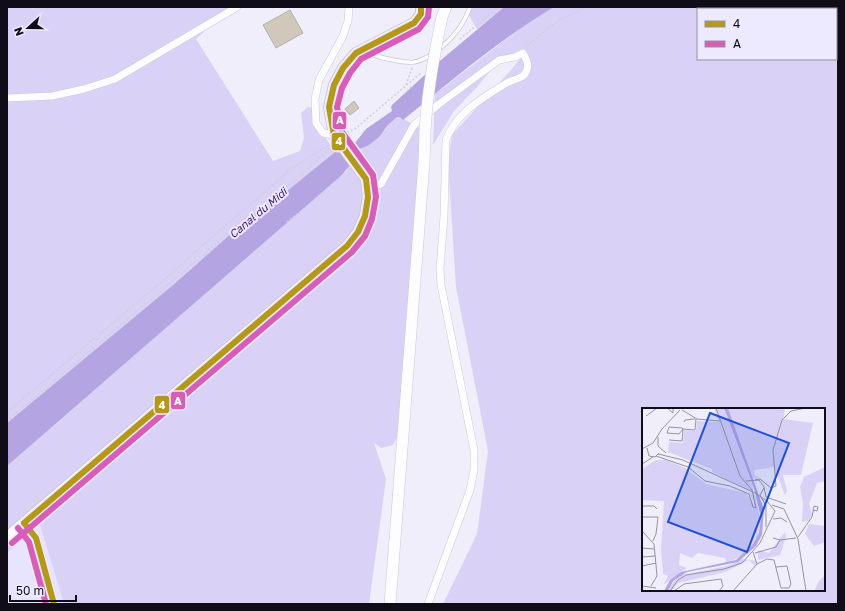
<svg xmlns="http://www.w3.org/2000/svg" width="845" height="611" font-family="'Golos Text',sans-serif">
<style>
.built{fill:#e9e4fd}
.green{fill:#d9d2f6;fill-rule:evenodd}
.water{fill:#b4a4e2}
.building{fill:#d1c8bb;stroke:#b3afaf}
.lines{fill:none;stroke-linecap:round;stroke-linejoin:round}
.lane-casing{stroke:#cbc9d5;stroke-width:5}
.street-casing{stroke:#cbc9d5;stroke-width:8}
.secondary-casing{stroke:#cbc9d5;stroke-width:12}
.primary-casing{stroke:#cbc9d5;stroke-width:12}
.path{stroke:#d1d0d5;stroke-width:1.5;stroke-dasharray:2 2;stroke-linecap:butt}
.lane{stroke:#fdfcfe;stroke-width:3.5}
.street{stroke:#fdfcfe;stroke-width:7}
.secondary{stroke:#fdfcfe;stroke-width:10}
.primary{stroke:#fdfcfe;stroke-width:11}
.primary-bridge-casing{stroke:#cbc9d5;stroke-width:12;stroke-linecap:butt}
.primary-bridge{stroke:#fdfcfe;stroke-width:11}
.bus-1-casing{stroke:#ede9ff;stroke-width:9}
.bus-2-casing{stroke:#ede9ff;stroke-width:9}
.bus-1{stroke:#b49818;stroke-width:6}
.bus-2{stroke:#d75eb6;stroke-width:6}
.labels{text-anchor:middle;stroke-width:4;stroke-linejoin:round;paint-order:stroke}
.water-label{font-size:11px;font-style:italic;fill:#3e1779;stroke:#ede9ff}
.inset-road{fill:none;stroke:#9694a0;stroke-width:1}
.view{fill:#1d4ed8;fill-opacity:0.15;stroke:#1d4ed8;stroke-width:2}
.inset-edge{fill:none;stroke:#100d19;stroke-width:2}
.line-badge{stroke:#ede9ff;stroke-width:1.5}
.badge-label{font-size:11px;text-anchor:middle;font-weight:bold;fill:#fff}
</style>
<rect width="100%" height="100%" fill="#f0eefa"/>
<path class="built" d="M40,525L64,604H7V553Z"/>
<path class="green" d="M7,7H231L196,39L273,161L300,151L304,138L301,113L308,107L316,109V123L335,152L287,191L260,208L173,285L7,423Z
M466,7H504L477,29L471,19Z
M554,7H838V604H443L477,534L488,451L456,287L448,162L452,135L511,70L526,51L499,60L477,87L454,111L433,145L435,94L530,21ZM698,9H836V59H698ZM643,409H824V590H643Z
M397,117H400L425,131L403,427L393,445L381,448L374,443L386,479L369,604H64L40,525L7,553V466L342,175L347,170V161L386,129L388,125Z"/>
<path class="water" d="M504,7H554C500,39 452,80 403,120L400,117H397L388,125L379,137L369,145L360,149L347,160L349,166L342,175L7,466V423L173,285L260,208L287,191L335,152L341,153L355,143L366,129L392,111L391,107L392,105L441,60Z"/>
<path class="building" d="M290,10L303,33L276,48L263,25Z
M354,101L359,108L350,115L345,109Z"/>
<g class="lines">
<g class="lane-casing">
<path id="lane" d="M365,50C371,57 404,63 414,62C420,61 426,58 431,55
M438,50C453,38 464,25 470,7"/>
</g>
<g class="street-casing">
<path id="street" d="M7,98L52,96L84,89L115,79L237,7
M334,135L323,133L316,123L315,99L319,80L343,36L348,21L349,7
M367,187L381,184L414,125L439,104L499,60L515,57L523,53C526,59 530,65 526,72C523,79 517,78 511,81C507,82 504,85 500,87C479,100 455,115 446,140L444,216L440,269L441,285L474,450V470L470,490L428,604
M24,523L36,538L54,604"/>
</g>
<g class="secondary-casing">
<path id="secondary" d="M7,537L347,246L358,232L365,216L368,197L366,179L334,135L329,107L334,85L343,68L356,53L414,23L421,14V7"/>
</g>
<g class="primary-casing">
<path id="primary" d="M442,17L446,7
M390,604L424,163L425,131"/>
</g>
<path class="path" d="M785,7L789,9
M836,32L838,33
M460,39L498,7
M527,46L556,22L586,7
M406,85L412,68
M404,94L411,87
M344,135L356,128L421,73
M287,222L300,212
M7,412L171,274L212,237L290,170L315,153L330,145
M7,421L173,281L257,208L299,178L331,147"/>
<use href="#lane" class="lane"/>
<use href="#street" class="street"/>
<use href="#secondary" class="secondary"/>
<use href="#primary" class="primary"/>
<g class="primary-bridge-casing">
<path id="primary-bridge" d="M425,131C427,93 434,55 442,17"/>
</g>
<use href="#primary-bridge" class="primary-bridge"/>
<g class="bus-1-casing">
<path id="bus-1" d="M24,523L347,246L358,232L365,216L368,197L366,179L334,135L329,107L334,85L343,68L356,53L414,23L421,14V7
M24,523L36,538L54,604"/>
</g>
<g class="bus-2-casing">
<path id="bus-2" d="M18,528L29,542L46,604
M12,543L352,252L365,236L372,219L376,197L373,175L342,132L337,107L342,88L350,73L361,59L419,29L428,17L429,7"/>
</g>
<use href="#bus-1" class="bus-1"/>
<use href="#bus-2" class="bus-2"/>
</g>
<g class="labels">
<g class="water-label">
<text transform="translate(258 213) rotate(-40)" y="4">Canal du Midi</text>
</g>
</g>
<g transform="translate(642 408)">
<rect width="183" height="183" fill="#f0eefa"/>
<path d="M72,0H82L112,81L109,83L70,64V61L26,44L27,34L41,35L42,22L54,23L55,13L77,14ZM86,0H141L143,2L141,11L171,15L159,67H141L145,83L143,87L132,59L113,62L112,66L118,70L111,71ZM14,52H24L43,60L64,76L104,85L114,99L107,84L113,87L119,113L115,131L103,146L85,155L83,150L56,145L50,150L38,145L37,157L45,160L21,177L26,168L21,166L19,142L22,93L0,92V61ZM183,59V73L175,75L167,96L170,107L166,113L160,114L161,95L158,79L162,69ZM167,116L183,118V134L172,138L163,126ZM143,124L144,129L138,147L116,152V142L127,145ZM101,151L114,153L113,158L107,152L83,164L36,175L30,183H26L31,174L40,167L85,158ZM183,167V183H172L177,173Z" fill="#d9d2f6"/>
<path d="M82,0H86L122,102L120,127L114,138L96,154L45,164L31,173L26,183H22L28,172L39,164L94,152L111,136L117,125L119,109L112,80Z" fill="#b4a4e2"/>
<path class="inset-road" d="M25,0L31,5V0M40,2L55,11L78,13M4,8L15,0M42,14L43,12L53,11M27,19L40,20L41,21L37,26L25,25ZM16,29V38L24,45M27,32L40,33L41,21L53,22L54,11M5,40L7,48L13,49L17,45M0,41L11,35L20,21L38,2M16,46L41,52L113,85L125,93L133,103L118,135L100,155L82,161L44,167L36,172L28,183M14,48L46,59L63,73L88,78L107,86L111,99L114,100L110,82L98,68L74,0M0,56L11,49M113,72L118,71L129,80L134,78L131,42L140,12L149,3L164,0M104,73L117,72L122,79L124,89L144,96M122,80L118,87L124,98V119M130,97L142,101L156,131L164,183M0,98H12L15,101M0,109H16L14,126L11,133M131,111L139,110L145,114M0,123L12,136L15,168L9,178M156,129L170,109L172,98L176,99L175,103L171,102M138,132L154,130M0,140L12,141M113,145L134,139L138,132L131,130M0,149L13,148M115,156L125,151L132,152L139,180H147L149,176L145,158L134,159M0,158L14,155M0,178L14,180M32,183L42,176L79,171L81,178L77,183M91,183L115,156L111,144"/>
<path class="view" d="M68,5L147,35L105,144L26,114Z"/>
<rect width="183" height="183" class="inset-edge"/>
</g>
<g class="line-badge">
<rect x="332" y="111" width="15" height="19" rx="4" fill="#d75eb6"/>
<rect x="331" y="132" width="15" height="19" rx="4" fill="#b49818"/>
<rect x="170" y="391" width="16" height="19" rx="4" fill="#d75eb6"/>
<rect x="154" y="395" width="16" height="19" rx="4" fill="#b49818"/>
</g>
<g class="badge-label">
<text x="340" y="124">A</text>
<text x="339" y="145">4</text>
<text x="178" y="405">A</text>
<text x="162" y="409">4</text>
</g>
<rect width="845" height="611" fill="none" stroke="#100d19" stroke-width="16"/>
<rect x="697" y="8" width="140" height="52" fill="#ede9ff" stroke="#9591a3"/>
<rect x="705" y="21" width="20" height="6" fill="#b49818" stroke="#9591a3"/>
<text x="733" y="28" font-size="12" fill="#100d19">4</text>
<rect x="705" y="41" width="20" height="6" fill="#d75eb6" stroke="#9591a3"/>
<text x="733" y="48" font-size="12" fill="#100d19">A</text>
<g transform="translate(28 28) rotate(249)" stroke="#ede9ff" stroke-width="3" paint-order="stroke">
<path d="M0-3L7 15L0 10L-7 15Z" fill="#100d19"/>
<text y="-6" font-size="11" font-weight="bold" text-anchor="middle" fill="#100d19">N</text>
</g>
<path d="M10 595v6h66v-6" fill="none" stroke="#100d19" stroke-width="2"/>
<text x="16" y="595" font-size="12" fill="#100d19" stroke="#ede9ff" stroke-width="3" paint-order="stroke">50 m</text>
</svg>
